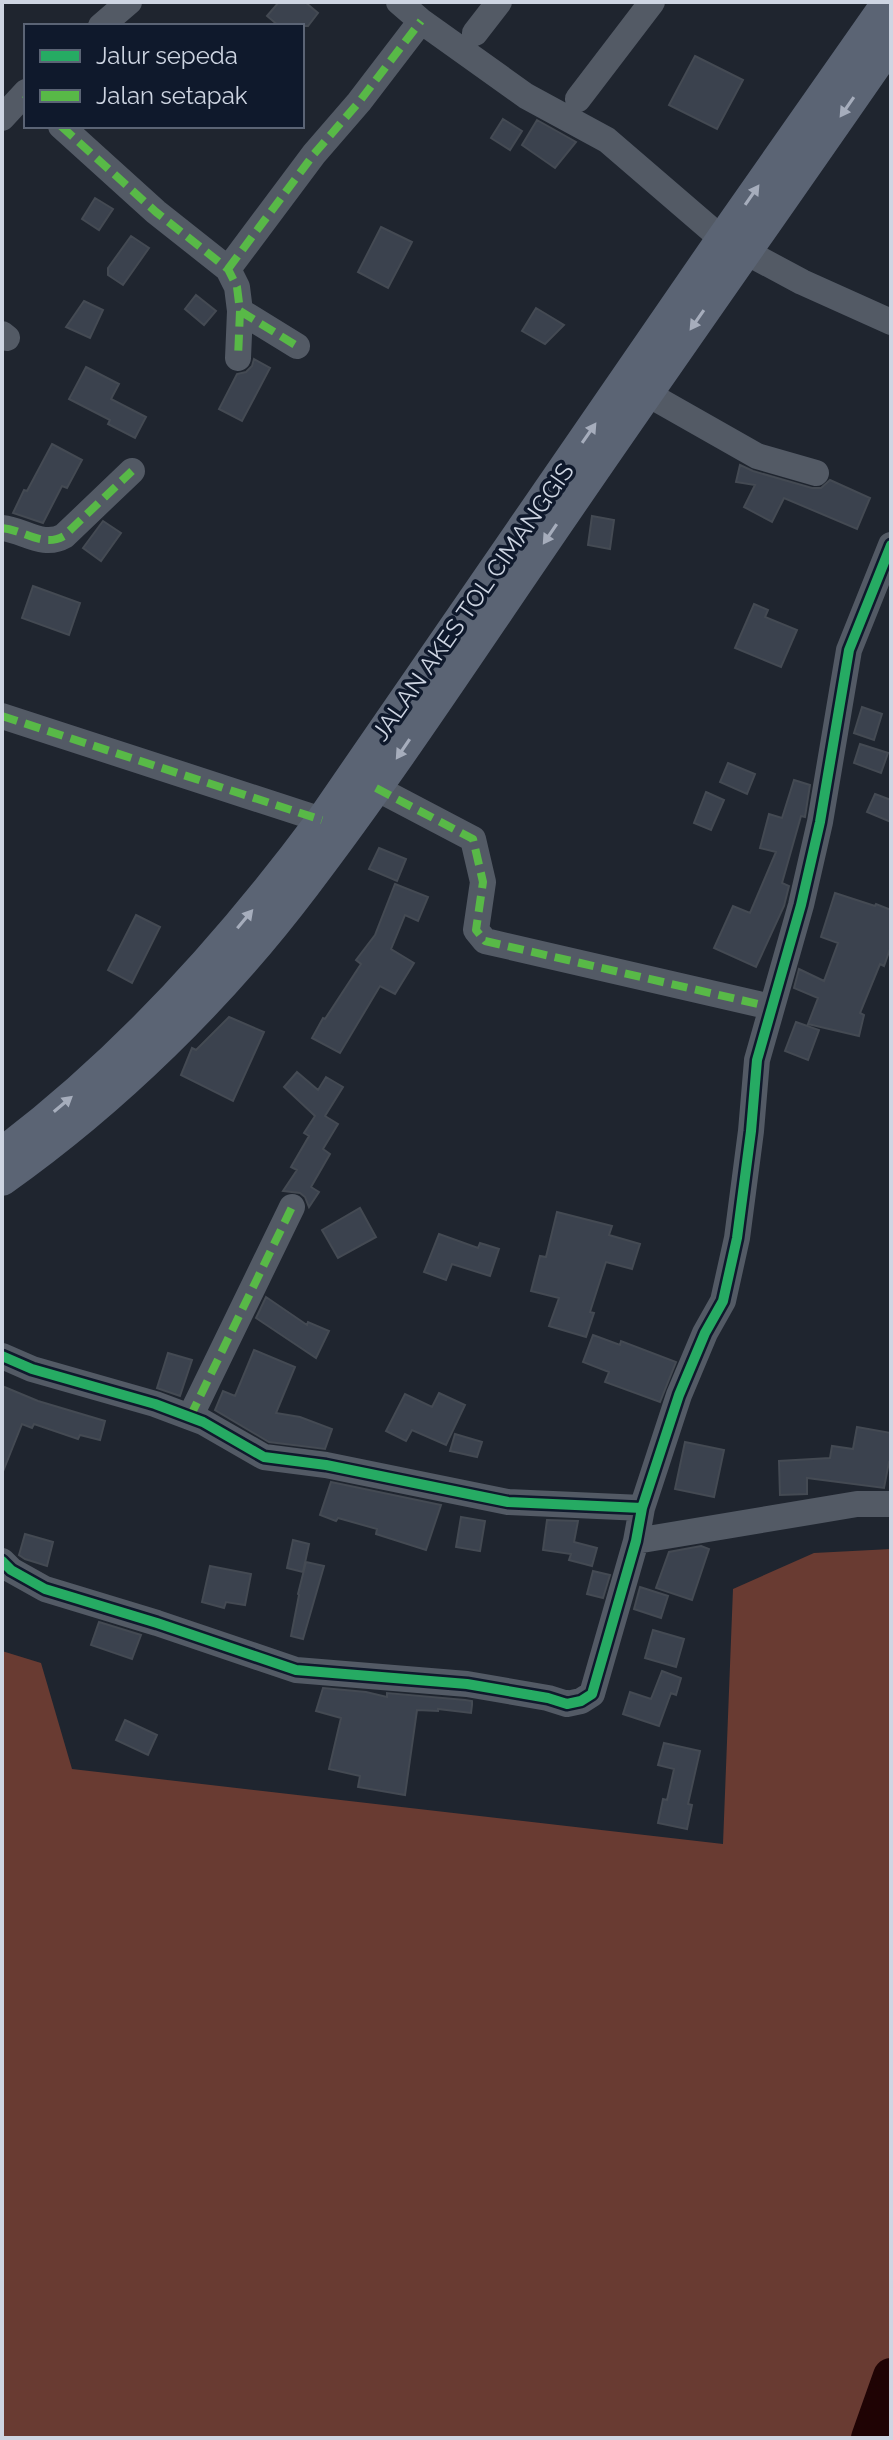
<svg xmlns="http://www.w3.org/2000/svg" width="893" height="2440" font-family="Raleway,sans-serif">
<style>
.forest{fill:#693b32}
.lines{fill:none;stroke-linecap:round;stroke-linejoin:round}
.river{stroke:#1f0304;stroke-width:36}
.building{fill:#3b424e;stroke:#444a53;stroke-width:2}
.minor{stroke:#535a65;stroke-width:26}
.major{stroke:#5b6474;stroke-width:32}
.quiet{stroke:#58b947;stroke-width:8;stroke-dasharray:16 8;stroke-linecap:butt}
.cycleway-casing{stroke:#0f192c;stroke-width:15}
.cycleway{stroke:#26ab63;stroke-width:10}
.oneway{fill:#a6adbc}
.labels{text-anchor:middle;stroke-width:7;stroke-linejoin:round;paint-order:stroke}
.street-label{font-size:24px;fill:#ced5e2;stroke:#0f192c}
</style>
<rect width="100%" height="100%" fill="#1f252f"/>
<path class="forest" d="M891,1549V2438H2V1651L41,1663L72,1769L723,1844L733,1589L814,1553Z"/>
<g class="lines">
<path class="river" d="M869,2438L891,2376"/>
</g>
<path class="building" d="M279,2H305L318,13L308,26H279L267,16Z
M695,56L743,80L717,129L669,105Z
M503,119L522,131L510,150L491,138Z
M537,120L576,142L555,168L522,145Z
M95,198L113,209L99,230L82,219Z
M381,227L412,242L388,288L358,272Z
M131,236L149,248L123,285L108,275V268Z
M196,295L216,311L204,325L185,309Z
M84,301L103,310L90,338L66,327Z
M536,308L564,325L545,344L522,331Z
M254,359L270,368L242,421L219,409L237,374L246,372L252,366Z
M86,367L119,384L111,399L146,417L135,438L108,424L110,420L69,399Z
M52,444L82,460L67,488L62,486L43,523L13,513L24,490L27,491Z
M740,465L753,471L812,488H821L830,480L870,498L857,529L784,498L772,522L744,507L755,485L736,482Z
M592,516L614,520L610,549L588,545Z
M103,521L121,533L101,561L83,548Z
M33,586L80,603L69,635L22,618Z
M754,604L768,610L765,617L797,630L781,667L735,648Z
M862,707L882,714L874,740L854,733Z
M860,744L888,753L881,773L854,763Z
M728,763L755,774L747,794L720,782Z
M794,780L810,785L805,817L801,816L782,883L789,886L784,906L756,967L714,948L733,906L750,913L776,852L760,848L769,814L782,818Z
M706,792L724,800L711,830L694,823Z
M875,794L891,800V822L867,812Z
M379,848L406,859L397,881L369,869Z
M395,884L428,897L418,921L405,915L391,949L414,963L395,994L380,986L340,1053L312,1038L323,1018L325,1019L361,964L356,960L375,935Z
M835,893L875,906L876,904L891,910V946L884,966L880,964L860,1013L864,1015L859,1036L808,1024L818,998L794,988L799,969L824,981L838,943L821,937Z
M136,915L160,927L132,983L108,970Z
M229,1017L264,1032L233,1101L181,1075L192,1048L196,1050Z
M796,1022L819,1030L808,1060L785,1051Z
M297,1072L318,1090L326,1077L343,1087L325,1116L338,1124L323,1149L330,1154L311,1187L319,1192L309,1207L305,1197L300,1193L283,1191L297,1170L291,1167L309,1136L304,1133L315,1116L284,1087Z
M360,1208L376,1237L338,1258L322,1230Z
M557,1212L612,1226L609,1235L640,1244L632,1269L606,1262L590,1312L594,1313L586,1337L549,1326L559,1298L531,1291L540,1256L546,1257Z
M439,1234L478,1248L480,1243L499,1249L490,1276L452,1264L446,1280L424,1272Z
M266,1297L307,1325L308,1322L329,1331L316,1358L256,1318Z
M593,1335L620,1345L621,1341L676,1362L660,1402L605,1382L609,1372L583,1362Z
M254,1350L295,1367L276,1413L300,1417L332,1429L325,1449L269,1442L215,1410L223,1391L235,1396Z
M168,1353L192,1360L180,1396L157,1388Z
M2,1386L38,1401L105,1421L100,1440L80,1435L78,1439L34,1424L32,1428L22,1424L2,1474Z
M439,1393L465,1405L446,1445L412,1430L406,1441L386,1431L405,1394L432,1407Z
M857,1427L891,1433V1462H889L884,1488L807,1478V1494L780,1495L779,1461L830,1458L832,1446L853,1449Z
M455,1434L482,1442L477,1457L450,1451Z
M685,1442L724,1450L714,1497L675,1489Z
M331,1482L441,1505L426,1550L376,1534L377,1529L338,1518L336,1521L320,1515Z
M461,1517L485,1521L480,1551L456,1547Z
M547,1520L578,1521L574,1542L597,1548L592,1566L569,1560L571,1554L543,1550Z
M25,1534L53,1542L47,1566L25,1559L19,1555Z
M293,1540L309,1544L303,1572L287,1568Z
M701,1546L709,1549L692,1600L656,1588L669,1552Z
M306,1562L324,1566L303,1639L291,1636L299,1595L298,1594Z
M210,1566L251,1574L245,1605L226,1602L224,1608L202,1602Z
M593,1571L610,1575L603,1598L587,1594Z
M640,1587L668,1596L661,1618L634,1609Z
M99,1622L141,1635L132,1659L91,1645Z
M653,1630L684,1639L676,1667L645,1658Z
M662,1671L681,1678L676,1695L671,1693L659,1726L623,1714L630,1692L651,1699Z
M323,1688L366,1692L387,1697V1693L465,1700L472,1701V1705L471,1713L438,1709V1711L417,1710L405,1795L358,1787L360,1776L329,1769L341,1718L316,1711Z
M125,1720L157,1735L148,1755L116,1740Z
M664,1743L700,1751L688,1804L692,1805L687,1829L658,1823L663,1799L667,1800L674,1769L658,1765Z"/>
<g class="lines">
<path class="minor" d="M399,2L421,21L526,96L607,140L722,239
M101,26L129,2
M475,33L499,2
M578,99L652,2
M2,118L26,92
M61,126L156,212L228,269L237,287L240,311L238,358
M746,252L802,282L891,322
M228,269L314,154L359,102L421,21
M240,311L297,346
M2,334L7,338
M646,393L757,456L816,473
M2,528C24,530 43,548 64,536L132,471
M2,716L322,820
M376,788L473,839L483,882L476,930L485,941L771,1007
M2,1356L32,1369L155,1404L203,1422L264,1457L326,1465L508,1502L642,1508
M190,1417L292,1207
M636,1541L857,1504H891
M2,1561L11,1570L45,1589L157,1623L296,1670L467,1684L548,1698L567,1704L581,1701L592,1694L636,1541L642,1508L679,1395L705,1333L723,1301L737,1238L751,1131L757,1060L801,905L820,822L849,650L891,545"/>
<path class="major" d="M2,1153C126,1060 230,944 322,820L722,239L888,2
M2,1180C115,1100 220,997 304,886C388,776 464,660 542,546C657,377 775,211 891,43"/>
<path class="quiet" d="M24,94L26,95
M61,126L156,212L228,269L237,287L240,311L238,358
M228,269L314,154L359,102L421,21
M240,311L297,346
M2,528C24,530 43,548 64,536L132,471
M2,716L322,820
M376,788L473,839L483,882L476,930L485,941L771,1007
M190,1417L292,1207"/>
<g class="cycleway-casing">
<path id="cycleway" d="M2,1356L32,1369L155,1404L203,1422L264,1457L326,1465L508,1502L642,1508
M2,1561L11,1570L45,1589L157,1623L296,1670L467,1684L548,1698L567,1704L581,1701L592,1694L636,1541L642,1508L679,1395L705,1333L723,1301L737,1238L751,1131L757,1060L801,905L820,822L849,650L891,545"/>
</g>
<use href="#cycleway" class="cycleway"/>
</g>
<defs><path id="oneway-solid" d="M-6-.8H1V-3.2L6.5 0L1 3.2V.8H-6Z" transform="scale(2)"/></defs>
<g class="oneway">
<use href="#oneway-solid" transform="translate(847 107) rotate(125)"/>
<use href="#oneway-solid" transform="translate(752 195) rotate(-55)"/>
<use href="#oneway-solid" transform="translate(697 320) rotate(125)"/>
<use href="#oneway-solid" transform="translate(589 433) rotate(-55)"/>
<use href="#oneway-solid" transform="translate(550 534) rotate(124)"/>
<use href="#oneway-solid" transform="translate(403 749) rotate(124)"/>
<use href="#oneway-solid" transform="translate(245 919) rotate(-50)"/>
<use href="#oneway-solid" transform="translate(63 1104) rotate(-40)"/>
</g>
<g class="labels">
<g class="street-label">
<text transform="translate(473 602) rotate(-55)" y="8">JALAN AKES TOL CIMANGGIS</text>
</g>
</g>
<rect width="893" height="2440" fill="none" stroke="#ced5e2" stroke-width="8"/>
<rect x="24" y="24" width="280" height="104" fill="#0f192c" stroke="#5b6475" stroke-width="2"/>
<rect x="40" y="50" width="40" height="12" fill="#26ab63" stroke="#5b6475" stroke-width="2"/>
<text x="96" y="64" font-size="24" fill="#ced5e2">Jalur sepeda</text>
<rect x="40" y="90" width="40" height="12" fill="#58b947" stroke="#5b6475" stroke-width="2"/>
<text x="96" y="104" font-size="24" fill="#ced5e2">Jalan setapak</text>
</svg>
